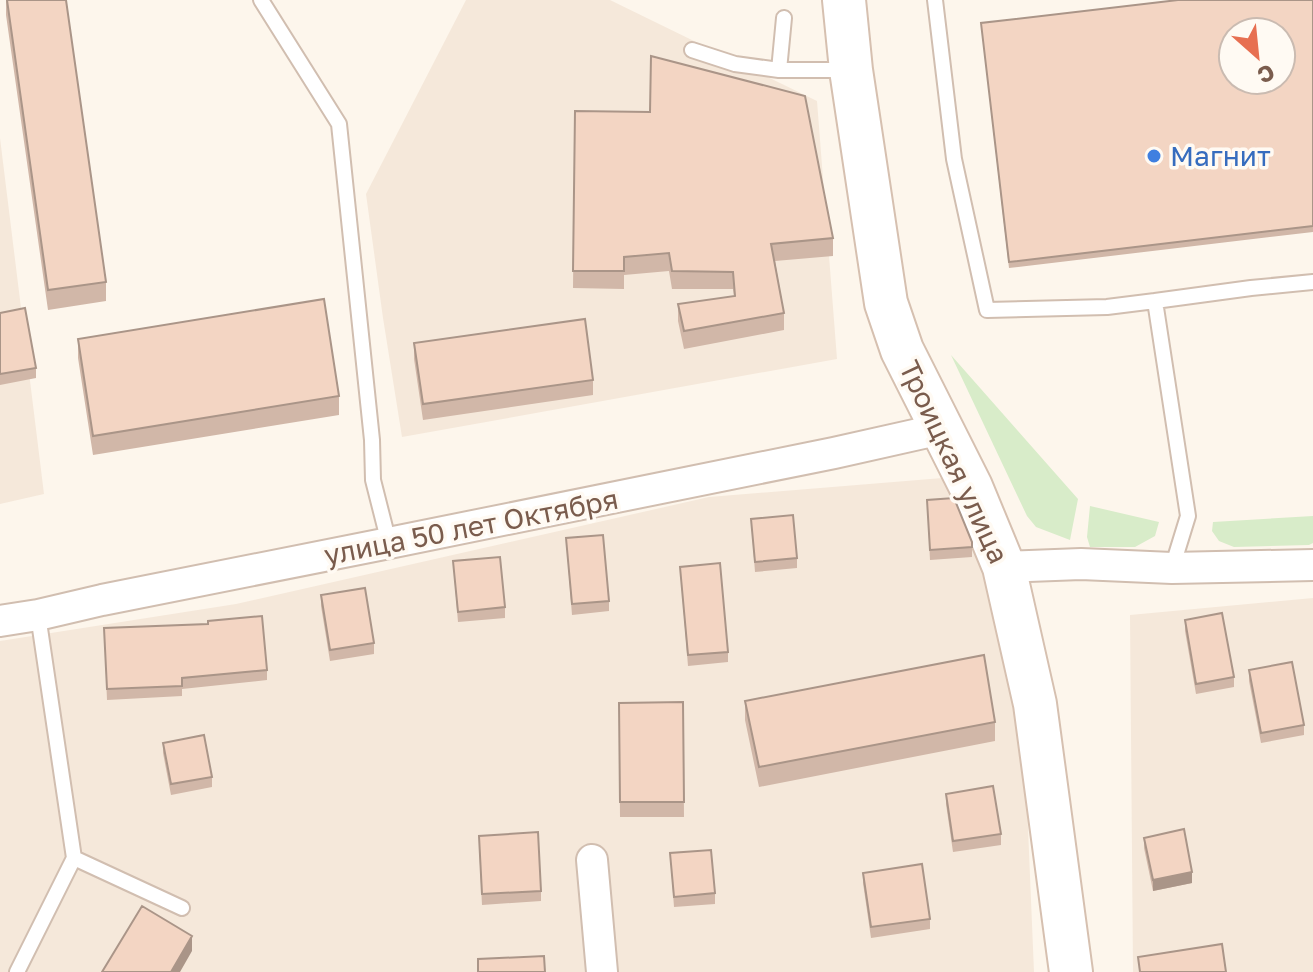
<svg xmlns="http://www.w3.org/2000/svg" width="1313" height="972" font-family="'Golos Text',sans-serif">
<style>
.residential{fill:#f5e8da}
.green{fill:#d8ecc9}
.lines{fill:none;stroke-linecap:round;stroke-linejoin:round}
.service-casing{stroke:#d1beb0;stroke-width:18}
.minor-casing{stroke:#d1beb0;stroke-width:34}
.secondary-casing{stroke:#d6c0b0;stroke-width:46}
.service{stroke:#fff;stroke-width:14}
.minor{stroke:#fff;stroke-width:30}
.secondary{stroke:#fff;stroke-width:42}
.wall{fill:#d1b7a8}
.shaded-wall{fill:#aa9588}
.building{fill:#f3d5c3;stroke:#aa9588;stroke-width:2;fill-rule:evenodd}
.shop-dot{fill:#3f7fe0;stroke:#fffaf3;stroke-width:3}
.labels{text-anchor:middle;stroke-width:7;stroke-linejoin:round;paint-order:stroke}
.shop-label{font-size:28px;fill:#366cbe;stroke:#fffaf3;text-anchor:start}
.street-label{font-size:28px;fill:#7a5c4d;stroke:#fffaf3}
</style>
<rect width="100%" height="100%" fill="#fdf6ec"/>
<path class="residential" d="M466,0H610L817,101L837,359L402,437L383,318L366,194Z
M0,138L44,494L0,504Z
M967,476L1021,659L1034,972H0V641L236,604L709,497Z
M1313,598V972H1133L1130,615Z"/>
<path class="green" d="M951,355L1078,499L1070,540L1036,527L1027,516Z
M1090,506L1159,522L1155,536L1135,547H1090L1087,537Z
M1313,516V543L1309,545L1234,547L1219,541L1212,531L1213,522Z"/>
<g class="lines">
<g class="service-casing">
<path id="service" d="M261,0L339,124L372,440L373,480L389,543
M935,0L954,159L987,310L1107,307L1155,301L1188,516L1172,568
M692,50L735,64L779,70H846
M779,70L784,18
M1155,301L1251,288L1313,282
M74,858L182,908
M17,972L74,858L38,615"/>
</g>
<g class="minor-casing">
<path id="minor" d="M1004,567L1081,564L1172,568L1313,565
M0,621L38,615L102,600L389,543L834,453L941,429
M592,860L602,972"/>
</g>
<g class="secondary-casing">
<path id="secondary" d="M844,0L851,70L886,303L902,350L971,487L1004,567L1035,704L1071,972"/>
</g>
<use href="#service" class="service"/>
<use href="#minor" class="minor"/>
<use href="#secondary" class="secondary"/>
</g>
<path class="wall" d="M6,0H66L106,282V301L48,310L6,15Z
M1313,0V232L1009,268L981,23Z
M575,111L833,238V256L775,261L784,313V330L684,349L678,321V304L734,296L733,289H672L669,271L624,275V289L573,288Z
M0,313L36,368V378L0,385Z
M78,339L339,396V415L93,455L78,358Z
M414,343L593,380V395L423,420L414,359Z
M927,500L972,542V557L930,560Z
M751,519L797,558V568L755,572Z
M566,538L609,601V611L572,615Z
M453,561L505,607V618L458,622Z
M680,567L728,652V662L688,666Z
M321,595L374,643V654L330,661L321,606Z
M1185,620L1234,677V687L1196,694L1185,631Z
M104,628L267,670V680L182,689V696L107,700Z
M1249,670L1304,725V735L1261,743L1249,681Z
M745,701L995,722V741L759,787L745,720Z
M683,702L684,817H620L619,703Z
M163,743L212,777V787L171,795L163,753Z
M946,794L1001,834V845L953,852L946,804Z
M1144,838L1192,883L1153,891L1144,848Z
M479,846L541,891V901L482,905Z
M670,853L715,893V904L674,907Z
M863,873L930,919V929L871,938L863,883Z"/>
<path class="shaded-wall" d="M1192,872V883L1153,891V880Z
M192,936V951L180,972H171Z"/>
<path class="building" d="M7,0H66L106,282L48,290Z
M1178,0H1313V226L1009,262L981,23ZM1233,32H1281V80H1233Z
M651,56L805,96L833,238L771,244L784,313L684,331L678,304L735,296L733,272L672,271L669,253L624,257V271H573L575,111L650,112Z
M324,299L339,396L93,436L78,339Z
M25,308L36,368L0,374V313Z
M585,319L593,380L423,404L414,343Z
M954,498L972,542V547L930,550L927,500Z
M793,515L797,558L755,562L751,519Z
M603,535L609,601L572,604L566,538Z
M500,557L505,607L458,612L453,561Z
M720,563L728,652L688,655L680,567Z
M365,588L374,643L330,650L321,595Z
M1222,613L1234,677L1196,684L1185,620Z
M262,616L267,670L182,678V686L107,689L104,628L208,624V621Z
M984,655L995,722L759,767L745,701Z
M1292,662L1304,725L1261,733L1249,670Z
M683,702L684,802H620L619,703Z
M204,735L212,777L171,784L163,743Z
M993,786L1001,834L953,841L946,794Z
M1184,829L1192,872L1153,880L1144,838Z
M538,832L541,891L482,894L479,836Z
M711,850L715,893L674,897L670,853Z
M922,864L930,919L871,927L863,873Z
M142,906L192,936L171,972H102Z
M1222,944L1226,972H1140L1138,957Z
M544,956L545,972H478V959Z"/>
<circle class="shop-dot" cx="1154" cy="156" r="8"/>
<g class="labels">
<g class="shop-label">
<text x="1170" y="166">Магнит</text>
</g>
<g class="street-label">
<text transform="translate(954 462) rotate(65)" y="10">Троицкая улица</text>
<text transform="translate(471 527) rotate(-11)" y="10">улица 50 лет Октября</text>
</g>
</g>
<g transform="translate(1257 56) rotate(153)"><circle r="38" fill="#fffaf3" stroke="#cabbb1" stroke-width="2"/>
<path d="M0-6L14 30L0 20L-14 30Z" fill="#e76f51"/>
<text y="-12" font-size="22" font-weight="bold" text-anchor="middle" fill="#7a5c4d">С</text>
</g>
</svg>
